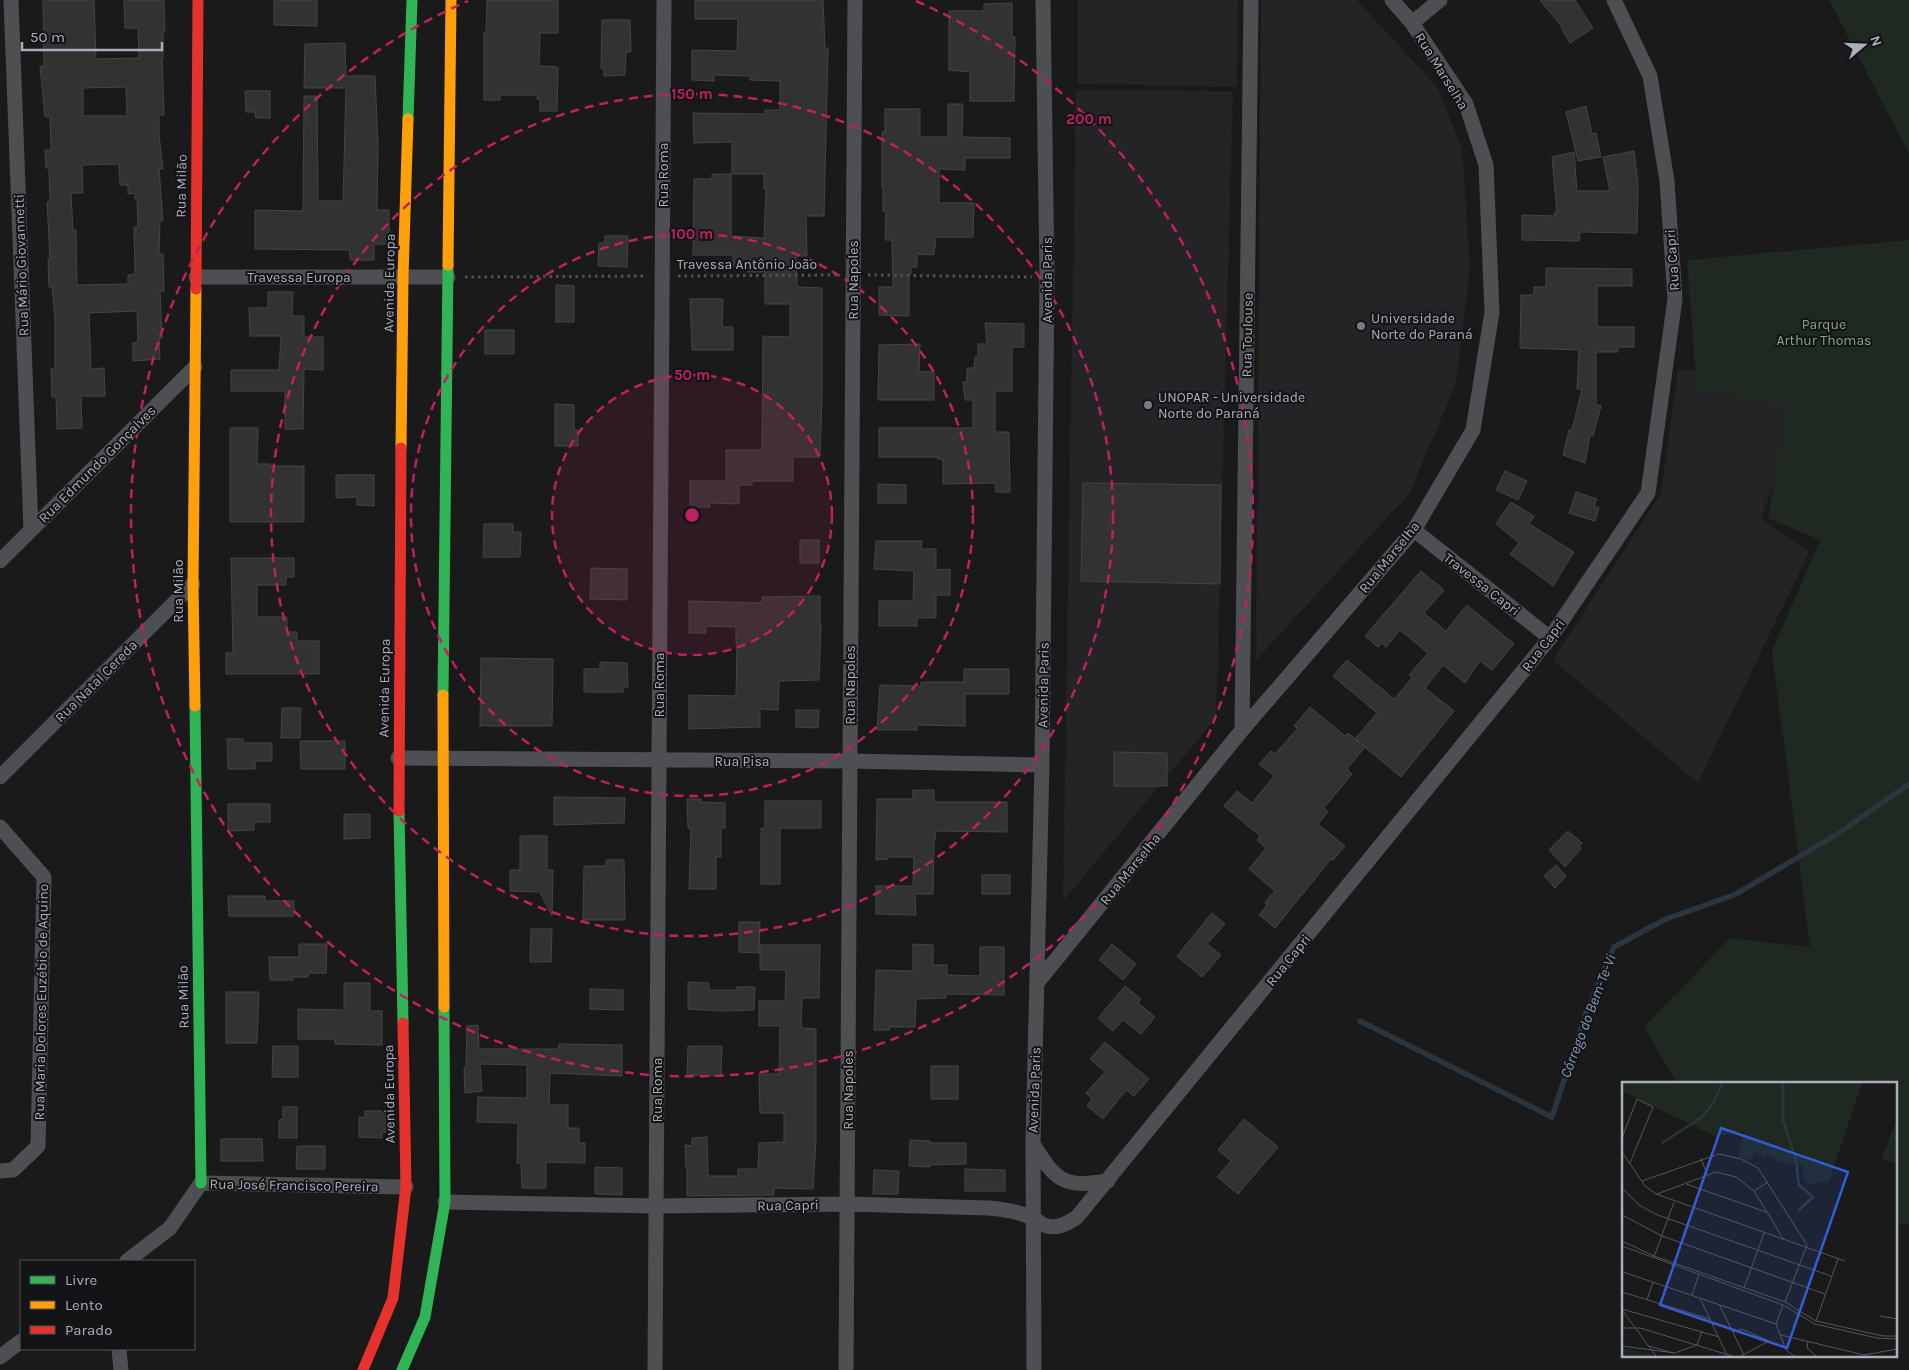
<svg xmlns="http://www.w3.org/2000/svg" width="1909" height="1370" font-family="Karla,sans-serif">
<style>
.built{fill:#242426}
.green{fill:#1f2821}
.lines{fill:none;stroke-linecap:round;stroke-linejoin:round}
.stream{stroke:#2b353d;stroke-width:5.5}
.building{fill:#323232;stroke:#434446;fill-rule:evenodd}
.path{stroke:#505155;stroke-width:3;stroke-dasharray:2.5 4;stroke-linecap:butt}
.street{stroke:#4e4f53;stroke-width:15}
.fast{stroke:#30b455;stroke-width:11}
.slow{stroke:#ff9f0a;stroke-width:11}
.jam{stroke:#e5322d;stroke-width:11}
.ring{fill:none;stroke:#c12060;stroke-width:2.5;stroke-dasharray:9 6}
.poi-dot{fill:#787b83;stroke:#141416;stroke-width:2}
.labels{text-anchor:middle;stroke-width:4;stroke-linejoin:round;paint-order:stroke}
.street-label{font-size:14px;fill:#aaafbc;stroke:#141416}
.poi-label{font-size:14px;fill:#aaafbc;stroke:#141416;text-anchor:start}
.park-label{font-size:14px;fill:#80a983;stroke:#141416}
.water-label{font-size:15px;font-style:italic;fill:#7f9dba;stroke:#141416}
.inset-river{fill:none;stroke:#2b353d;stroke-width:2.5}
.inset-road{fill:none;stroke:#54565b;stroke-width:1}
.view{fill:#325dd4;fill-opacity:0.15;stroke:#325dd4;stroke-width:2.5}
.inset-edge{fill:none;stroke:#aaafbc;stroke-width:2.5}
.centre{fill:#c12060;stroke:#141416;stroke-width:2.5}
.ring-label{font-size:15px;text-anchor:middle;font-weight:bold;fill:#c12060;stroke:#141416;stroke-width:4;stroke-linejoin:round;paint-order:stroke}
</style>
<rect width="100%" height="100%" fill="#1a1a1a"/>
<path class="built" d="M1078,0H1238L1237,87L1078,84Z
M1261,0H1357L1438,88L1462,148L1470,268L1456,383L1409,494L1256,660Z
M1076,90L1233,91L1216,718L1063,901Z
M1678,369L1812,382L1761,518L1809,552L1698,783L1553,660L1661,493Z"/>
<path class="green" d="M1829,0H1909V154Z
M1909,240V1224H1895V1084H1677L1644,1027L1730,938L1810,947L1772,651L1820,540L1768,518L1786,408L1697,390L1687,260Z"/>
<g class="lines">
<path class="stream" d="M1360,1021L1552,1117L1586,1013L1614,947L1666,919L1734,895L1836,835L1909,784"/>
</g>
<path class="building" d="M43,0H94L96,59L139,58L138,28H125L124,0H164L165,31H163V58H162L164,115H159V135L163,169H159L163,221H160L159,254H163L164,291H160L162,338H159L160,359L133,361V343L138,342L137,311L89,313L91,369L104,368L105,396H81L82,428L57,429L56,397H52L51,369H55V317L52,287H49L48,259H50L47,202H50L49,168H46L45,150H51L50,117H45L40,66H44ZM126,87L127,116H83V88ZM119,164L120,185H128V194L135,193V199H137L138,227H134L135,274L128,275V284L77,285L76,230H73L71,193H83L82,165Z
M274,0H317V26L274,25Z
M487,0H558V33H540L539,66L558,67L557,111H540V99H537V95H500V100H484V33H486Z
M695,0H823L825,48H828L824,216H806L807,256H796L797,287L822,288V395L820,457H793V481H752V485H739V504L710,503V507H690V481H726V450H762L763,336L790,337V304H765V272H748V267L733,266V255H693L694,179H712V174H731V236L764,238L766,189H764V174H732V142L694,143L693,113L765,114V110H780V81L750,80V76L714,75V81L692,80V50L737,51L738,19H695Z
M1540,0H1575L1593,28L1570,43L1561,28L1562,27Z
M1012,3V37H1015L1014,101H970V72L949,70V11H984V4Z
M602,20H630L631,52H626L625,75L604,76V69H601Z
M345,43L346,76H375L378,145L377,210H389V244H374V260H350L349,250L255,249V210L303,211L304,96H317L318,201H343L346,88H304L305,44Z
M245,91H270V118H256L255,112H246Z
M948,104H963L962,137L1010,138V158H965V170L939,169V203H974L973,237H936L934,255L917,254V267H911V274H909V316L879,315V287H893L892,240H885L886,211H883V188H882V132H885V109H920V137H948Z
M1586,106L1592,134L1596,133L1601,157L1578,161L1566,112Z
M1634,151L1638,183L1637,233L1580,232L1579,241L1522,240V215L1555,216V212L1557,213L1552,157L1574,152L1577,191H1610L1603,157Z
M605,236H628L627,267L598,266L599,243H604Z
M1546,268L1632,269V286H1597V327H1634V347H1618V352H1596V405L1601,406L1593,436L1590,435L1585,463L1563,455L1569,430H1572L1582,389H1577L1579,350L1520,348L1521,295H1534V287H1546Z
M556,285L574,286V322H556Z
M268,292H293L292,316H304V337H323V370L304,369L303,429H285V391H231V370H279L281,336H250L249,308H268Z
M690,299H723L722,327H733V350H692Z
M985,323L1024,324V347H1012V391H995V432H1009L1010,492H996L995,483L943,484V459H938V457H879V428H973V400H965L963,382H967V368H974L975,357H978V344H987Z
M485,330H514V354H485Z
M920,344L919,372L934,371V400H878L879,345Z
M555,404L574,405V430H578V446H555Z
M230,428H258L257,464H270V466H304V522H230Z
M1505,471L1527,481L1518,500L1496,490Z
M336,475H374V506L357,505V497L336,498Z
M1083,483L1221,485L1220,584L1081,581Z
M878,484L906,485V503H878Z
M1576,492L1597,499L1594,506L1599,508L1595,521L1569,513Z
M1511,502L1534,516L1529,524L1574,552L1553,586L1510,554L1519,543L1496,524Z
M484,524H513V532H521L520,557H483Z
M800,540H819V563H800Z
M876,541H922L921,549H936V570L950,569V595H936V618H917V626H879V601H913L914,571L874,569Z
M231,558H294V577H286V585H257V617H287V632H297V641H319V674H226V653H233Z
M591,568L627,569V600L590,599Z
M1421,571L1444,590L1424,613L1446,631L1467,605L1514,644L1492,670L1480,661L1465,683L1443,665L1425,688L1454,711L1401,777L1355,739L1377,713L1333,676L1347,660L1394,699L1412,678L1409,675L1428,653L1400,630L1386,647L1381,643L1378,647L1365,636Z
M820,596V625H821L819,680L779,681L778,710L760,709V727L689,729V695L736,696L737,643H736V627L706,626V633H689V601L762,603V597Z
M481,658L553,659L552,726H480Z
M600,662L627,663L628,687H623V692H584V669H600Z
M964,669H1009V694H965V726L917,725V730H877L880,685L921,686V682H964Z
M1310,707L1345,736L1348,733L1365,747L1347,769L1352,774L1324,808L1328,812L1318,824L1345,846L1333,860L1331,859L1275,928L1259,915L1267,905L1265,902L1275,891L1249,869L1266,848L1257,840L1260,836L1224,806L1237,791L1252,803L1274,776L1259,764L1271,751L1275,754L1298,728L1294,726Z
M282,708H301L300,738H281Z
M796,710H819L818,728L796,727Z
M227,739H243V743H272V761H255V769H228Z
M300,741H345V769H301Z
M1114,752L1167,753V786H1114Z
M913,790H934V802H1007V832L936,831L934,845L933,894H915L916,915L876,914V886H913L914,857H889L888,859L876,860L877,799H913Z
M554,797L625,798L624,823L554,825Z
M687,799H701V802L725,803V828H721V857H716V889H689L691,828H688Z
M765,801H821V828H780V884H761V828H765Z
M228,804H270V822H254V830L228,831Z
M344,814H370V838L344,839Z
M1568,831L1582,843L1579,846L1581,849L1565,867L1549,850Z
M520,836H547V870H553L552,916L540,892L510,891V870H520Z
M606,860H624L625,920H583L584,866H606Z
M1556,865L1566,876L1555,888L1544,876Z
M982,875H1010V894H982Z
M228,896H265V901H294V916H229Z
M1212,913L1225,924L1207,944L1221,955L1202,977L1177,956Z
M739,922H760L759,953L739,952Z
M531,929H552L551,962H530Z
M299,944H327L326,973H309L308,977H293V980H270L269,957H299Z
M913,944L933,945V965H947V975L980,976V947H1004V995L946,994V998L916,999L915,1027H889L890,1030H874L876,970L913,971Z
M1112,944L1136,964L1123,980L1099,960Z
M760,945H820L819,998H802L801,1028L816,1029V1141L813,1189L774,1188V1195L687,1196V1168H686L685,1145L692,1146V1138L707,1137L708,1176H738V1169H758L759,1143L784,1142V1113H760L759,1074H779L780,1026H759V1001H785L786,970H760Z
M688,982L709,983V990H737V987H755L754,1010L721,1011L688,1009Z
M344,983H370V1011H382V1045L335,1044V1039H298V1009L344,1010Z
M1125,986L1141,999L1138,1003L1155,1017L1141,1034L1123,1020L1113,1031L1098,1018Z
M590,989L623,990V1010L590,1009Z
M226,992H259L257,1043H226Z
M478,1025L479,1049H558L559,1044L622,1045V1076L550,1073L549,1105H568V1128H579V1143H585V1163L546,1162V1188H522L521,1163H517L518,1123L477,1122L478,1097L527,1098V1065L480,1064L482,1091L465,1093L464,1068L466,1067L467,1026Z
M1105,1042L1149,1079L1134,1096L1126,1090L1103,1119L1087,1106L1092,1099L1086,1093L1105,1072L1090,1059Z
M273,1046H298V1077H272Z
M688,1046H722L721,1076L687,1075Z
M931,1066H958V1099H931Z
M283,1107H297V1138H279V1120L283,1119Z
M365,1111H386V1132H382V1138L359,1137V1117L365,1118Z
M1244,1119L1278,1147L1238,1194L1217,1177L1231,1161L1218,1150Z
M221,1139H262L263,1161H221Z
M910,1140L930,1141V1143H966V1164L930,1165V1167L909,1166Z
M297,1146H325V1169H296Z
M595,1167L622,1168V1195L595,1194Z
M965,1169L1005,1170V1191H965Z
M874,1170L899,1171L898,1194H873Z"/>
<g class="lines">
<path class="path" d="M868,275L1032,277
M678,276L837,275
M465,277L647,276"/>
<path class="street" d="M11,0L31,530
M1412,23L1440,0
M196,277H448
M1414,530L1550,638
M0,561L195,367
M1242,730L1251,0
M398,758L850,761L1042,765
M0,777L193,584
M0,827L44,877L38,1146L13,1170L0,1171
M1037,983L1242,730L1414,530L1473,430L1492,312L1486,165L1466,104L1412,23L1392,0
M1033,1144C1056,1181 1063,1188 1108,1181
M445,1202L656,1206L847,1204L988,1208C1002,1209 1016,1211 1030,1217C1035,1219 1039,1222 1044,1225C1056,1230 1067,1224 1077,1217L1550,638L1648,493L1675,299L1667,181L1650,76L1614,0
M127,1261L170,1228L201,1183L406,1187
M119,1349L121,1370
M0,1357L21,1341
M655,1370L664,0
M846,1370L855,0
M1034,1370L1033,1143L1042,765L1047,277L1043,0"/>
<path class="fast" d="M408,119L412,0
M443,695L448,265
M195,706L201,1183
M399,811L403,1023
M402,1370L425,1317L445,1202L444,1007"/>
<path class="slow" d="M448,265L451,0
M401,448L403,277L408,119
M443,695L444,1007
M195,706L193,584L196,289"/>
<path class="jam" d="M196,289L198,0
M399,811L401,448
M363,1370L393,1298L406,1187L403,1023"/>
</g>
<circle cx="692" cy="515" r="140" fill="#c12060" fill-opacity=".12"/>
<g class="ring">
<circle cx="692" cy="515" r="140"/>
<circle cx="692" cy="515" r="281"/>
<circle cx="692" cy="515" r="421"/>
<path d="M916 1A561 561 0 1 1 468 1"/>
</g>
<g class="poi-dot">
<circle cx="1361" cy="326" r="5"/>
<circle cx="1148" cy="405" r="5"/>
</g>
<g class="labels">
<g class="street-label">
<text transform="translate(1442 71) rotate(58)" y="5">Rua Marselha</text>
<text transform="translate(663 175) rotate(-90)" y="5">Rua Roma</text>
<text transform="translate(181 186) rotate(-89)" y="5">Rua Milão</text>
<text transform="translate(1672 260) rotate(-94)" y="5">Rua Capri</text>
<text x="747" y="269">Travessa Antônio João</text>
<text transform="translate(21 265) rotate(-92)" y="5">Rua Mário Giovannetti</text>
<text x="299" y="282">Travessa Europa</text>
<text transform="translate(853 280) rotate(-90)" y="5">Rua Napoles</text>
<text transform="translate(1047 280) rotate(-90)" y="5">Avenida Paris</text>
<text transform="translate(389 283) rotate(-89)" y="5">Avenida Europa</text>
<text transform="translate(1247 335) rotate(-89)" y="5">Rua Toulouse</text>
<text transform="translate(97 464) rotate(-45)" y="5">Rua Edmundo Gonçalves</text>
<text transform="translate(1389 557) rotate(-51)" y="5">Rua Marselha</text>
<text transform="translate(1482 584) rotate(38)" y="5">Travessa Capri</text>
<text transform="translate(178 591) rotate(-90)" y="5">Rua Milão</text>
<text transform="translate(1543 645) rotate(-53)" y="5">Rua Capri</text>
<text transform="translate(96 681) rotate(-45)" y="5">Rua Natal Cereda</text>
<text transform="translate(659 685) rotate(-90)" y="5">Rua Roma</text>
<text transform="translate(850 685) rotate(-90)" y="5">Rua Napoles</text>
<text transform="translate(1043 685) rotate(-89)" y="5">Avenida Paris</text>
<text transform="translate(384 688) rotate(-89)" y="5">Avenida Europa</text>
<text x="742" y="766">Rua Pisa</text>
<text transform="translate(1130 869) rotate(-51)" y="5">Rua Marselha</text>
<text transform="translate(1288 960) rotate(-51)" y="5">Rua Capri</text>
<text transform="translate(183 997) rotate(-91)" y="5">Rua Milão</text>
<text transform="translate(41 1002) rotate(-89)" y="5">Rua Maria Dolores Euzébio de Aquino</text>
<text transform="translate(657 1090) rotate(-90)" y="5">Rua Roma</text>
<text transform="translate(848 1090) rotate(-90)" y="5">Rua Napoles</text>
<text transform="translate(1034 1090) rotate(-88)" y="5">Avenida Paris</text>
<text transform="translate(389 1094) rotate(-91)" y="5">Avenida Europa</text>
<text transform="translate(294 1185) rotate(1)" y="5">Rua José Francisco Pereira</text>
<text transform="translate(788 1205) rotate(-1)" y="5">Rua Capri</text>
</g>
<g class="poi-label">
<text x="1371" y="323">Universidade<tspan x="1371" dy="16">Norte do Paraná</tspan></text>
<text x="1158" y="402">UNOPAR - Universidade<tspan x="1158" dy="16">Norte do Paraná</tspan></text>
</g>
<g class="park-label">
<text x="1824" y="329">Parque<tspan x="1824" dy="16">Arthur Thomas</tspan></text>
</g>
<g class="water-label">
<text transform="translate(1588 1016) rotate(-69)" y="5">Córrego do Bem-Te-Vi</text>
</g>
</g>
<g transform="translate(1622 1082)">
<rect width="275" height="275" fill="#1a1a1a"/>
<path d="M0,1H240L207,99L185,103L180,92L183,85L155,79L146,72L142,76L133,70L128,78L116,75L122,50L92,54L0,9ZM275,35V83L260,77ZM0,266L30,272L32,274H0Z" fill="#1f2821"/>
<path class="inset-river" d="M161,1V38L174,79L177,103L191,115L176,129M40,61L80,35L92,20L100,1"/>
<path class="inset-road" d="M0,56L15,17L31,25L8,81M0,70L23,104L34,112L223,179M79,76L85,93M20,99L97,72L119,77L136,86L185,163L163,220M64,102L144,130M0,106L17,123L33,132L209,194M132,109L146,100M35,112L94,90L114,95L132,109L162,158M0,133L40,154L203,212M0,159L32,174L163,220L194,239L261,254H275M0,164L161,223L193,242L255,256L275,257M32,175L52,120M1,190L154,242M122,206L142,151M0,210L88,237M70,213L77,192M78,216L105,273M25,218L31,200M98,224L122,273M0,227L97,255M0,228L34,274M258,234L275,237M194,239L216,177M154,242L164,268L172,274M154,242L161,223M0,246H18L110,274M111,250L120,247L147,259L119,274M159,253L242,273L275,267M186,259L185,266L194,274M0,264L53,271L75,263L80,249M27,264L51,271"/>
<path class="view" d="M99,46L226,90L165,266L38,223Z"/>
<rect width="275" height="275" class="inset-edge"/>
</g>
<circle cx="692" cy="515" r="8" class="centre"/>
<g class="ring-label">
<text x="692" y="99">150 m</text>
<text x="1089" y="124">200 m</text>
<text x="692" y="239">100 m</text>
<text x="692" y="380">50 m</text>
</g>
<rect x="20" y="1260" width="175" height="90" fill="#141416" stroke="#505258"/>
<rect x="30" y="1276" width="25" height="8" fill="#30b455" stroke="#505258"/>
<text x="65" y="1285" font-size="15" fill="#aaafbc">Livre</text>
<rect x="30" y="1301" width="25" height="8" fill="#ff9f0a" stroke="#505258"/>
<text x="65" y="1310" font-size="15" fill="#aaafbc">Lento</text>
<rect x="30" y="1326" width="25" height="8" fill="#e5322d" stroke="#505258"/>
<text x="65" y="1335" font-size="15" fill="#aaafbc">Parado</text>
<g transform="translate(1864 45) rotate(71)" stroke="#141416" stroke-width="4" paint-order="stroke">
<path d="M0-4L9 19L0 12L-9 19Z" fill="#aaafbc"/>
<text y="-8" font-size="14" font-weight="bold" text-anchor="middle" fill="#aaafbc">N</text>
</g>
<path d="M22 42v8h140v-8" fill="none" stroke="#aaafbc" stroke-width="2.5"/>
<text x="30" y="42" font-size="15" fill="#aaafbc" stroke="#141416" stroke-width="4" paint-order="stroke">50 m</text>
</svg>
